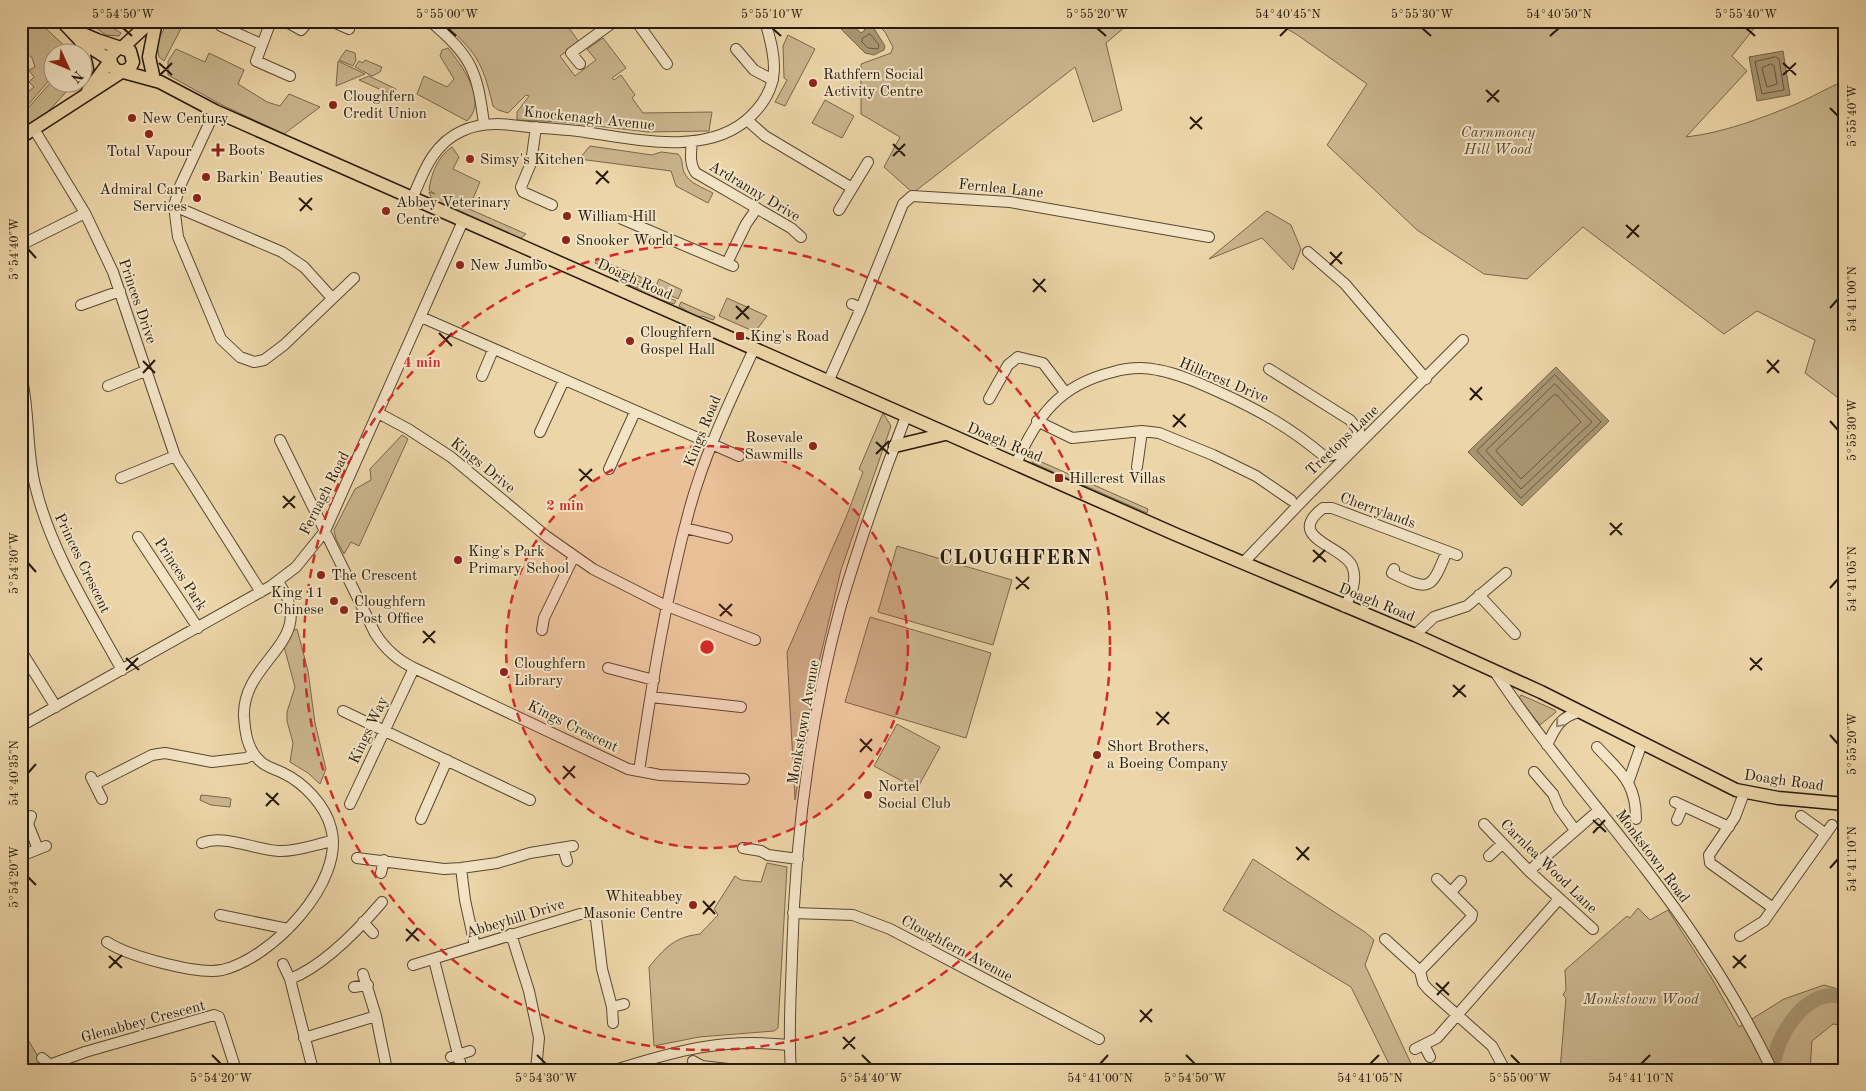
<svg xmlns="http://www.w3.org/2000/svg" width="1866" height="1091" font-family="'Old Standard TT',serif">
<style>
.green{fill:#cab58d;stroke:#78674b}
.water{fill:#a99572;stroke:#756348}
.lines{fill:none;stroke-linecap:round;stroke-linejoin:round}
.shore{stroke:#68573e;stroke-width:1}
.river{stroke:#a99572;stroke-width:15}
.minor-casing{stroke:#584831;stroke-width:12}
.major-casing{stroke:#261909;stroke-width:15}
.minor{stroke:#f3e4c6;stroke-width:10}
.major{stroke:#ecd5a8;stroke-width:12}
.oneway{stroke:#978971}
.ticks{fill:none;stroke:#261909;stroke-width:2}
.ring{fill:none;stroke:#d62828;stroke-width:2.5;stroke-dasharray:9 6}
.poi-dot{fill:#8f2418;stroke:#f3e4c6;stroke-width:2}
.labels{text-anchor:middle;stroke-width:4;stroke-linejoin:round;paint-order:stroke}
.poi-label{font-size:15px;fill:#261909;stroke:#f3e4c6;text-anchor:start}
.street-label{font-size:15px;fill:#261909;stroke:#f3e4c6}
.park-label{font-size:15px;font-style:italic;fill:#574831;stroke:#f3e4c6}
.district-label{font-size:20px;font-weight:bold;letter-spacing:1px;fill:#261909;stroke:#f3e4c6}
.centre{fill:#d62828;stroke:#f3e4c6;stroke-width:2.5}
.ring-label{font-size:15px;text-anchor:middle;font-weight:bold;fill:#d62828;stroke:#f3e4c6;stroke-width:4;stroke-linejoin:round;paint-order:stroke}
.neatline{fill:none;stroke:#261909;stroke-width:2}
.ticks-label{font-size:12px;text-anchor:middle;fill:#261909}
</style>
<rect width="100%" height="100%" fill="#ecd5a8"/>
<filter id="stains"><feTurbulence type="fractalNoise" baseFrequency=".004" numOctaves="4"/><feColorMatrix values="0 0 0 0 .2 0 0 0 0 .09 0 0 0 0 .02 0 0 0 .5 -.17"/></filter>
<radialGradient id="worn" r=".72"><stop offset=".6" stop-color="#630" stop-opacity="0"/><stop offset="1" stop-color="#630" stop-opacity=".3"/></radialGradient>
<path class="green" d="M21,21H38L71,52H52V77L21,113V98L34,87L29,82L34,77L29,70L35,67L32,58L21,49Z
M102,21L121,33L119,36L106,35L95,27Z
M169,21H185L164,61L159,57L157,45L160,36Z
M441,21H511L516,27L525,21H564L579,42L560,56L575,76L596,60L587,49L603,38L626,68L612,78L614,80L621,75L635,95L632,98L643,113L712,112L709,131L648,132L563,122L517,120V112L529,96L526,95L508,113L498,110L493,106C482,60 476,52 441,21Z
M874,21H1132L1106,43L1122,110L1093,122L1075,67L913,193L884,167L900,137L861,114V64L891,53L893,47L885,32Z
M1273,21H1760L1732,56L1747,71L1686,137C1722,133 1763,118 1796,104C1813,97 1828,87 1845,81V403L1805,373L1815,340L1757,311L1724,334L1583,227L1527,279L1484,274L1417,230L1327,145L1367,84L1296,34Z
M788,35L815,49L785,106L775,102L787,80L784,78L783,46Z
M448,48C461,65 489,100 467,121L417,94L424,76L447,87L454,79L440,56L442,50Z
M176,49L205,62L209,53L244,70L238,84L267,102L280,106L289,94L320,107L284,134L222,105L168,75V61Z
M346,50L355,53L356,60L353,66L339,60Z
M365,60L382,67L380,72L372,76L355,67L359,61L363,63Z
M338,61L365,74L336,86Z
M369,76L396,89L393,95L359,80Z
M52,81V82L74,83L47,113L21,129V116Z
M825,100L854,116L842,138L812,123Z
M590,146L652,155L661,152L678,154C684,161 681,165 684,172C688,183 704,188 713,193L708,203L676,186L671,171L579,159Z
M452,147L459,157L453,169L480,182L469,208L451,201L526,234L520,239L432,199L429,192L435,194L429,190C431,174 438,156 452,147Z
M1267,211L1291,225L1301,249L1293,270L1262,238L1209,259Z
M597,259L653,282L651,287L595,263Z
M659,279L682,290L678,299L655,288Z
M630,281L676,301L674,304L643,294L640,289L629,285Z
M727,298L767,316L755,332L719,316Z
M681,302L715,317L713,320L702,316L697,318L679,306Z
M883,413L891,426L841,570L814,683L795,800L787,652L847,515L863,472L859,469Z
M402,435L408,439L359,546L351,542L344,554L336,539L334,530L355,489L371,480L370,469Z
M1028,456L1148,509L1147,513L1033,463Z
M897,546L1012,580L993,645L878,612Z
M870,617L991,653L966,738L845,702Z
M297,629L308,671L315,723L326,769L320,784L308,773L290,762L293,743L287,721V712L295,687L283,643L289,632Z
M1521,695L1555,710L1556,712L1540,725L1519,698Z
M897,724L940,747L917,789L874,766Z
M201,795L229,798L231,799L230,807L211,805L200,800Z
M1253,859L1365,932L1374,940L1365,965L1414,1070H1392L1351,987L1223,910Z
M767,863L787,867L778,1028L774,1031L699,1037L654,1046L649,967C665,948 674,937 700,934L718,915L714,909L735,876L741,880L761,882Z
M1638,908L1650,920L1668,910L1711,977L1739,1027L1784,999L1824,985L1845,991V1026L1833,1024L1812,1041L1810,1070H1560L1566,998L1563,995L1566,990L1565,970L1627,916L1630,918Z
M21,1028L46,1070H21Z"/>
<path class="water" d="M833,21H848L861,33L865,30L857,21H866L875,30L885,46L884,50L874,55L865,53Z
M1783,51L1790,95L1757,101L1749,57Z
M1556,367L1609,421L1522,506L1468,452Z"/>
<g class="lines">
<path class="shore" d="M870,34L879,45L878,49L868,48L862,42V39Z
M1776,57L1779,59L1784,90L1762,94L1755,62Z
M1771,64L1774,66L1777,84L1767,87L1762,68Z
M1555,375L1601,422L1521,498L1477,451Z
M1555,384L1592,422L1521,489L1486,451Z
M1554,395H1557L1581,422L1521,479L1496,451Z"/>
<path class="river" d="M1775,1057C1780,1030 1811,984 1845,998"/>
<g class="minor-casing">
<path id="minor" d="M223,21L221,26L261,44
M271,21L256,61L290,76
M285,21L301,30L309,21
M331,21L349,29
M430,21C472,57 477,70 484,124
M636,21L667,64
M736,49L754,70L773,80
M580,64L571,53L615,21
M215,111L180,186L174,206L178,237L221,339L240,357L254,362L264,360L284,345L354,278
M747,120L765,136L852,188
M536,127L531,163L521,187L523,192L552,205
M34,129L85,213L113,272L175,456L261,592
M692,141C691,152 689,164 696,173L791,228L801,237
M412,199C424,171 433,144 462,131C483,121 507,124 529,127C545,128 562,129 578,131C631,138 709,159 752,115C782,85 776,58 765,21
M174,206L282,252L304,267L332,298
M839,210L868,162
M622,219L733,266
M21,245L85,213
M1308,252L1345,284L1426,379
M727,263L746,224L757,208
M81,305L120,291
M861,308L903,204L912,196L1010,202L1209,237
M421,317L739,456
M21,375C30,411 26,449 35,485C51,552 89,610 122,670
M482,376L493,350
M828,382L861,308L852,304
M108,386L145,371
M989,399L1008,365L1018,357L1043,363L1065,392
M378,413L408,429L451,457L546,536L593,569L662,604L755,640
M1037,421L1072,438L1142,431L1159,433L1213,455L1256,476L1291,500
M540,432L564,380
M280,440L375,633C385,649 397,660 414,668L628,769L660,775L744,779
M1016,464C1037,416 1059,385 1113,372C1127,368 1144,367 1158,370C1179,374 1199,383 1219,392C1259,410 1291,428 1325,457C1342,453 1353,447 1359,431L1350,420L1269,369
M1137,467L1142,431
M609,469L635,412
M121,478L175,456
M685,528L727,538
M138,537L198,628
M1243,563L1305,498L1463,340
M1394,569L1392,573C1430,592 1431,590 1447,551
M1479,595L1515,634
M1345,607C1351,594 1358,580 1352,566C1342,545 1284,538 1323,508H1332L1457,555
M542,630L544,618L574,556
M1415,635L1434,617L1467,606L1506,573
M21,651L56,707
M608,668L654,680
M1495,672C1541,742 1596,804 1647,871C1695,933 1738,999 1772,1070
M651,697L741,707
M343,711L530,800
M21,726L271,586L296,567L325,531L463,221
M1547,745C1555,728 1560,717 1579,712
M1597,747C1621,773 1636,782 1636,819
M639,771C652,684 666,596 689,511C704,455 730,401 754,349
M1534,772L1553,794L1559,808L1575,830
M91,777L102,799
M1629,780L1642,743
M95,784L152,755L165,753L212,762L246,758L254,754
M1744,793L1735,817L1709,855L1710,863L1773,908
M1675,802L1729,827
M350,804L414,668
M31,816L28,824L38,849
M1801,816L1826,834
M421,819L447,760
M1677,820L1683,806
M1484,824L1529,871L1593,929
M202,843C226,834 254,850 279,851C296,852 316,844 333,841
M563,848L567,861
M743,848L761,851L768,855L798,859
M21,856L46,846
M1489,856L1502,844
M357,858L444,869L461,868L497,863L530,853L573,846
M461,868L465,900L475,946
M1529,871L1599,810
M381,873L384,860
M1451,892L1461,881
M793,913L853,915L890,929L1099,1039
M220,915L288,929
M363,922L373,933
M511,934L529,991L539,1038L536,1070
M1740,936L1764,921L1832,825
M1385,939L1420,971L1423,983L1428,989L1492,1046L1505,1070
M107,942C128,956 197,975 222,970C271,959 346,882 331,828C325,805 304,783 283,773C275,769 266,767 260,761C247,749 245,732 244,716C242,659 321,641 278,582
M434,960L462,1070
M283,964L290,979L313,1070
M413,965L580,914H592L596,919L602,969L612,1007L613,1023
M1420,971L1471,918L1472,914L1437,879
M363,974L376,1016L387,1070
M290,979C324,966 358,930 382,902
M354,987L368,985
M612,1007L624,1004
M304,1038L376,1016
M1424,1045L1430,1057
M1415,1049L1437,1038L1559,899
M451,1057L470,1051
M42,1058L55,1069
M693,1061L702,1066L736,1070
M52,1064L85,1052L214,1015L219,1017L236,1070
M615,1070C678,1050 723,1038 789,1045
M791,1070C788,1032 791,994 792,956C795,839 810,718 841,605C860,541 882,478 906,416"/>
</g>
<g class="major-casing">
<path id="major" d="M62,21L81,41L110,60
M69,28L97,40L130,51L133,62L130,68L125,71
M81,41L87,69L82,79
M123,47L151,21
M118,48L110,56L111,64L116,70L160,82L215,111L1177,535L1415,635L1541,692L1736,790L1778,798L1845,804
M153,75L149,57L156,21
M88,91L110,61
M21,137L123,71
M895,446L945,434"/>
</g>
<use href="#minor" class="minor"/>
<use href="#major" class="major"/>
</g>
<defs><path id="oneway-chevron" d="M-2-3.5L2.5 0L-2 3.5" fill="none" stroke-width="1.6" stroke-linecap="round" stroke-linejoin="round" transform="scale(1.25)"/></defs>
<use class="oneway" href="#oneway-chevron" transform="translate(1559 724) rotate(131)"/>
<path class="ticks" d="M123,28L132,36M447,28L456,36M772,28L781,36M1097,28L1106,36M1422,28L1431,36M1746,28L1755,36M1280,36L1288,28M1550,36L1559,28M159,63L172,75M1783,63L1796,75M160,75L172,63M1783,75L1796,63M1486,90L1499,102M1487,102L1499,90M1830,108L1838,116M1190,117L1202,129M1190,129L1202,117M893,144L905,156M893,156L905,144M596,171L609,183M596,184L608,171M299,198L312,210M300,211L312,198M1626,225L1639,237M1627,238L1639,225M28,249L36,258M1330,252L1342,264M1330,265L1342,252M1033,279L1046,292M1033,292L1045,279M736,306L749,319M1830,308L1838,299M736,319L749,306M439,333L452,346M440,346L452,333M1767,360L1779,373M143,361L155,373M143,373L155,360M1767,373L1779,360M1470,388L1482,400M1470,400L1482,387M1173,415L1186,427M1830,421L1838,430M1173,427L1185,414M876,442L889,454M876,454L889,441M579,469L592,481M580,481L592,469M283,496L295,508M283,508L295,496M1610,523L1622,535M1610,535L1622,523M1313,550L1326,562M1313,562L1325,550M28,563L36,572M1016,577L1029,589M1830,588L1838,579M1016,589L1029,577M719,604L732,616M720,616L732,604M423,631L435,643M423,643L435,631M126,658L139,670M1750,658L1762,670M126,670L138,658M1750,670L1762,658M1453,685L1466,697M1453,697L1465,685M1156,712L1169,724M1157,725L1169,712M1830,735L1838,744M860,739L872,751M860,752L872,739M563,766L575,778M28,773L36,764M563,779L575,766M266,793L279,805M266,806L278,793M1593,820L1606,832M1593,833L1605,820M1296,847L1309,860M1297,860L1309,847M1830,868L1838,859M1000,874L1012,887M28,877L36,885M1000,887L1012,874M703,901L715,914M703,914L715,901M406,929L419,941M406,941L418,928M109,956L122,968M1733,956L1746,968M109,968L122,955M1733,968L1746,955M1436,983L1449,995M1437,995L1449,982M1140,1010L1152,1022M1140,1022L1152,1009M843,1037L855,1049M843,1049L855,1037M212,1055L221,1064M537,1055L546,1064M862,1055L871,1064M1186,1055L1195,1064M1511,1055L1520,1064M1100,1064L1108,1055M1370,1064L1379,1055M1641,1064L1650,1055"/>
<circle cx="707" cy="647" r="201" fill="#d62828" fill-opacity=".12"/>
<g class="ring">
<circle cx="707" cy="647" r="201"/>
<circle cx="707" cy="647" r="403"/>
</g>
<g class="poi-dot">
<circle cx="813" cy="83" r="5"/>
<circle cx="333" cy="105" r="5"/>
<circle cx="132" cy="118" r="5"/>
<circle cx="149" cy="134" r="5"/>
<path d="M215.5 142.5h5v5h5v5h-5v5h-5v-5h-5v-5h5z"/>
<circle cx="470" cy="159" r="5"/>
<circle cx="206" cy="177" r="5"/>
<circle cx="197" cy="198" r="5"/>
<circle cx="386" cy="211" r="5"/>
<circle cx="567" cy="216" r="5"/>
<circle cx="566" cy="240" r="5"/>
<circle cx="460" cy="265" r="5"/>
<rect x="735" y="331" width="10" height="10" rx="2.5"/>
<circle cx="630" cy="341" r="5"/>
<circle cx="813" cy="446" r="5"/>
<rect x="1054" y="473" width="10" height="10" rx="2.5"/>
<circle cx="458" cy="560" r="5"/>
<circle cx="321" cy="575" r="5"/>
<circle cx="334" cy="601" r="5"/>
<circle cx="344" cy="610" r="5"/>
<circle cx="504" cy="672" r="5"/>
<circle cx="1097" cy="755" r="5"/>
<circle cx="868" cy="795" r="5"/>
<circle cx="693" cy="905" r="5"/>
</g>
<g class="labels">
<g class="poi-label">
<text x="823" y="79">Rathfern Social<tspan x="823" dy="17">Activity Centre</tspan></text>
<text x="343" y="101">Cloughfern<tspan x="343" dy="17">Credit Union</tspan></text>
<text x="142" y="123">New Century</text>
<text x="228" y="155">Boots</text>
<text x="149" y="156" text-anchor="middle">Total Vapour</text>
<text x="480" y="164">Simsy's Kitchen</text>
<text x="216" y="182">Barkin' Beauties</text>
<text x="187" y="194" text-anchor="end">Admiral Care<tspan x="187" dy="17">Services</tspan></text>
<text x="396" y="207">Abbey Veterinary<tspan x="396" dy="17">Centre</tspan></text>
<text x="577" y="221">William Hill</text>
<text x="576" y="245">Snooker World</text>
<text x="470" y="270">New Jumbo</text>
<text x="640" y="337">Cloughfern<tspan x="640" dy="17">Gospel Hall</tspan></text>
<text x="750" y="341">King's Road</text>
<text x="803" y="442" text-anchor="end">Rosevale<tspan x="803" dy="17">Sawmills</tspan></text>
<text x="1069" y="483">Hillcrest Villas</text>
<text x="468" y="556">King's Park<tspan x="468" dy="17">Primary School</tspan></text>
<text x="331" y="580">The Crescent</text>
<text x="324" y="597" text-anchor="end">King 11<tspan x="324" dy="17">Chinese</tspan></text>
<text x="354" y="606">Cloughfern<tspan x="354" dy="17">Post Office</tspan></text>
<text x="514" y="668">Cloughfern<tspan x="514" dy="17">Library</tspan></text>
<text x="1107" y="751">Short Brothers,<tspan x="1107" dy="17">a Boeing Company</tspan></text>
<text x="878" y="791">Nortel<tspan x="878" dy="17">Social Club</tspan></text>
<text x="683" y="901" text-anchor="end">Whiteabbey<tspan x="683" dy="17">Masonic Centre</tspan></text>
</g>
<g class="street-label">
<text transform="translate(589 118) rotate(6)" y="5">Knockenagh Avenue</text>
<text transform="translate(1001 188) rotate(6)" y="5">Fernlea Lane</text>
<text transform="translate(755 191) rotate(31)" y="5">Ardranny Drive</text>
<text transform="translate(635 279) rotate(24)" y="5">Doagh Road</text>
<text transform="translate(138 301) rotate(71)" y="5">Princes Drive</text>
<text transform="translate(1224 380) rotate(23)" y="5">Hillcrest Drive</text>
<text transform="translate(702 431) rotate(-68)" y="5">Kings Road</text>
<text transform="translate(1342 440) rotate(-44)" y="5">Treetops Lane</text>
<text transform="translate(1005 442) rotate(23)" y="5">Doagh Road</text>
<text transform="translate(483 465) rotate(39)" y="5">Kings Drive</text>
<text transform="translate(324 493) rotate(-63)" y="5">Fernagh Road</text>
<text transform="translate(1378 510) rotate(20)" y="5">Cherrylands</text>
<text transform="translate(83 563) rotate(64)" y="5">Princes Crescent</text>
<text transform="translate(181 574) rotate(57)" y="5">Princes Park</text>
<text transform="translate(1377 602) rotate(22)" y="5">Doagh Road</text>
<text transform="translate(803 722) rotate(-80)" y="5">Monkstown Avenue</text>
<text transform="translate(573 726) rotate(26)" y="5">Kings Crescent</text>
<text transform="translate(368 730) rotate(-65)" y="5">Kings Way</text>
<text transform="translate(1784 780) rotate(8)" y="5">Doagh Road</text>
<text transform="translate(1653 856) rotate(53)" y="5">Monkstown Road</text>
<text transform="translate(1549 866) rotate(44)" y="5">Carnlea Wood Lane</text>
<text transform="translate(515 918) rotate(-17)" y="5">Abbeyhill Drive</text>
<text transform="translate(957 948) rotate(28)" y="5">Cloughfern Avenue</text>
<text transform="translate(143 1021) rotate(-15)" y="5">Glenabbey Crescent</text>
</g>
<g class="park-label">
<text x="1498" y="137">Carnmoney<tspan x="1498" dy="17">Hill Wood</tspan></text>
<text x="1641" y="1004">Monkstown Wood</text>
</g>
<g class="district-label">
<text x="1016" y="564">CLOUGHFERN</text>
</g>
</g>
<circle cx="707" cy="647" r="8" class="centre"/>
<g class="ring-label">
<text x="422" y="367">4 min</text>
<text x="565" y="510">2 min</text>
</g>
<rect width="1866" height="1091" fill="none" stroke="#ecd5a8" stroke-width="55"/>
<g transform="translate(68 68) rotate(134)"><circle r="24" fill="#f3e4c6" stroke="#a1937a"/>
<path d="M0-4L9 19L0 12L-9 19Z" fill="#8f2418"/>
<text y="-8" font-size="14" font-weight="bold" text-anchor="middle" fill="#261909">N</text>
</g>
<rect x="28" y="28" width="1810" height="1036" class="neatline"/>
<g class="ticks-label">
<text x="123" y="18">5°54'50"W</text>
<text x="447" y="18">5°55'00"W</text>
<text x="772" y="18">5°55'10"W</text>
<text x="1097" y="18">5°55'20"W</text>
<text x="1288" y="18">54°40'45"N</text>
<text x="1422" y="18">5°55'30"W</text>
<text x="1559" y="18">54°40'50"N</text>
<text x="1746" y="18">5°55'40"W</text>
<text transform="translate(1852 116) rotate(-90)" y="4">5°55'40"W</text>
<text transform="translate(14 249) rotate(-90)" y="4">5°54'40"W</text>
<text transform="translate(1852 299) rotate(-90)" y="4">54°41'00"N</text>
<text transform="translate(1852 430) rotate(-90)" y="4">5°55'30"W</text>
<text transform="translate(14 563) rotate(-90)" y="4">5°54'30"W</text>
<text transform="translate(1852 579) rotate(-90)" y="4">54°41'05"N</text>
<text transform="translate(1852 744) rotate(-90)" y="4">5°55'20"W</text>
<text transform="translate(14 773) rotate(-90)" y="4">54°40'35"N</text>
<text transform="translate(1852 859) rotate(-90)" y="4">54°41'10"N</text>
<text transform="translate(14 877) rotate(-90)" y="4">5°54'20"W</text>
<text x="221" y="1082">5°54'20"W</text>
<text x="546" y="1082">5°54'30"W</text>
<text x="871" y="1082">5°54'40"W</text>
<text x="1100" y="1082">54°41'00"N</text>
<text x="1195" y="1082">5°54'50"W</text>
<text x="1370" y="1082">54°41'05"N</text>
<text x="1520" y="1082">5°55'00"W</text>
<text x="1641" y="1082">54°41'10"N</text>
</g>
<rect width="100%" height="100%" filter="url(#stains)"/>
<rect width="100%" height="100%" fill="url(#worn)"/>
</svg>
